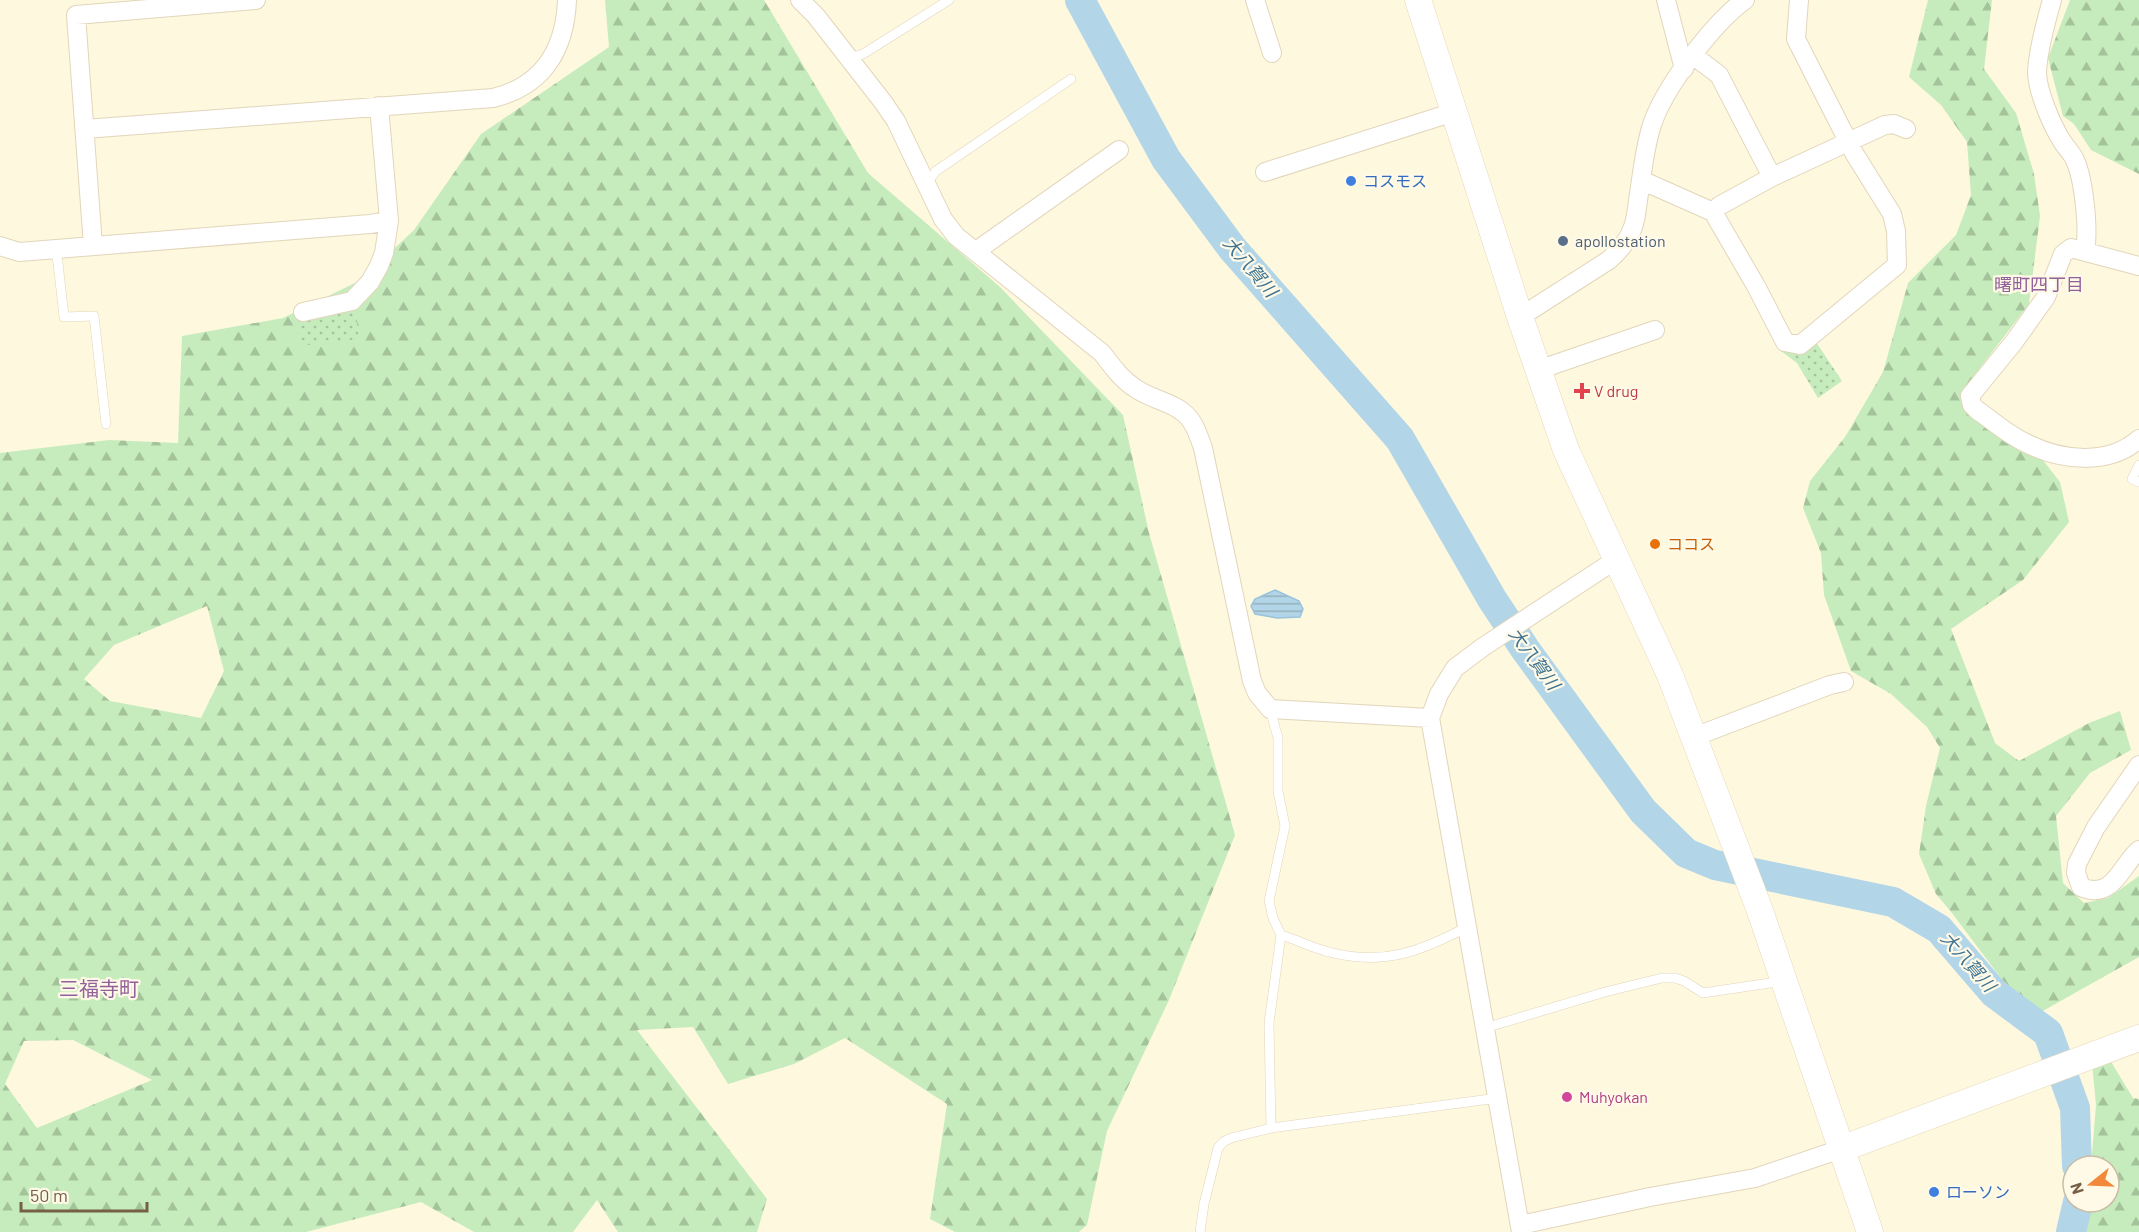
<svg xmlns="http://www.w3.org/2000/svg" width="2139" height="1232" font-family="Barlow,'Noto Sans JP',sans-serif">
<style>
.forest{fill:url(#forest-firs);fill-rule:evenodd}
.park{fill:url(#park-dots)}
.water{fill:url(#water-rules);stroke:#98c3db;stroke-width:1.5}
.lines{fill:none;stroke-linecap:round;stroke-linejoin:round}
.river{stroke:#b2d5e8;stroke-width:30}
.lane-casing{stroke:#e2d5ba;stroke-width:10}
.street-casing{stroke:#e2d5ba;stroke-width:20}
.secondary-casing{stroke:#e8d8b8;stroke-width:27}
.lane{stroke:#fff;stroke-width:9}
.street{stroke:#fff;stroke-width:18}
.secondary{stroke:#fff;stroke-width:26}
.shop-dot{fill:#3f7fe0;stroke:#fffae7;stroke-width:2}
.service-dot{fill:#5c6f8a;stroke:#fffae7;stroke-width:2}
.health-dot{fill:#e0444e;stroke:#fffae7;stroke-width:2}
.food-dot{fill:#e8710a;stroke:#fffae7;stroke-width:2}
.hotel-dot{fill:#d1479c;stroke:#fffae7;stroke-width:2}
.labels{text-anchor:middle;stroke-width:4.5;stroke-linejoin:round;paint-order:stroke}
.shop-label{font-size:16px;fill:#366cbe;stroke:#fffae7;text-anchor:start}
.service-label{font-size:16px;fill:#4e5e75;stroke:#fffae7;text-anchor:start}
.health-label{font-size:16px;fill:#be3a42;stroke:#fffae7;text-anchor:start}
.food-label{font-size:16px;fill:#c56008;stroke:#fffae7;text-anchor:start}
.hotel-label{font-size:16px;fill:#b23c85;stroke:#fffae7;text-anchor:start}
.water-label{font-size:18px;font-style:italic;fill:#407493;stroke:#fffae7}
.neighbourhood-label{font-size:18px;fill:#92609a;stroke:#fffae7}
.quarter-label{font-size:20px;fill:#92609a;stroke:#fffae7}
</style>
<defs>
<pattern id="forest-firs" width="22" height="20" patternUnits="userSpaceOnUse" patternTransform="scale(1.5)"><rect width="22" height="20" fill="#c6ecbd"/><path d="M5 1l3.5 6h-7zM16 11l3.5 6h-7z" fill="#a5c39b"/></pattern>
<pattern id="park-dots" width="8" height="8" patternUnits="userSpaceOnUse" patternTransform="scale(1.5)"><rect width="8" height="8" fill="#c6ecbd"/><path d="M2 2h.1M6 6h.1" fill="none" stroke="#a5c39b" stroke-width="1.8" stroke-linecap="round"/></pattern>
<pattern id="water-rules" width="6" height="5" patternUnits="userSpaceOnUse" patternTransform="scale(1.5)"><rect width="6" height="5" fill="#b2d5e8"/><path d="M0 2.5h6" fill="none" stroke="#95b0be"/></pattern>
</defs>
<rect width="100%" height="100%" fill="#fef8df"/>
<path class="forest" d="M605,0H764L868,173L1000,287L1123,415L1149,533L1235,835L1169,1000L1107,1131L1087,1225L1079,1232H955L930,1219L947,1104L845,1038L794,1064L728,1084L693,1027L637,1030L767,1199L757,1232H618L597,1200L573,1232H474L421,1202L306,1232H0V453L109,440L178,443L182,336L283,318L361,280L414,230L481,134L609,47ZM207,606L224,671L201,718L110,701L84,679L114,645ZM73,1040L152,1080L37,1128L5,1084L24,1041Z
M1928,0H1992L1984,69L2016,113L2034,174L2040,216L2029,304L1960,394L1968,414L2042,459L2060,482L2069,522L2023,580L1951,629L1995,743L2019,761L2089,723L2120,711L2131,750L2090,773L2056,816L2063,883L2084,903L2108,898L2139,876V957L2041,1012L2003,981L1952,913L1936,894L1919,854L1926,806L1940,748L1927,727L1891,694L1851,671L1824,595L1821,553L1803,508L1810,481L1845,437L1883,372L1908,283L1956,235L1971,195L1967,142L1941,105L1909,77Z
M2070,0H2139V174L2091,150L2074,124L2063,116L2048,58Z
M2110,1060L2133,1098L2139,1099V1232H2081L2087,1202H2109V1166H2091L2096,1105L2092,1063Z"/>
<path class="park" d="M355,308L359,339L299,346L298,317Z
M1816,342L1842,381L1818,398L1797,363L1781,351H1802Z"/>
<path class="water" d="M1275,590L1299,601L1303,609L1300,617L1277,618L1255,614L1251,606L1255,599Z"/>
<g class="lines">
<path class="river" d="M1080,0L1166,159L1232,248L1400,439L1492,599L1525,649L1643,811L1686,853L1715,865L1893,902L1939,929L1994,993L2048,1033L2075,1108L2077,1166
M2071,1232L2078,1202"/>
<g class="lane-casing">
<path id="lane" d="M849,58L863,54L949,0
M926,184L936,171L1071,79
M55,249L58,263L64,317L94,316L106,424
M2139,465L2132,479L2139,482
M1270,709L1278,738V791L1285,826L1269,901L1273,918L1281,935L1269,1023L1271,1128
M1281,935C1298,940 1312,948 1329,952C1383,966 1420,952 1467,927
M1485,1028L1605,992L1662,978H1675L1684,981L1703,993L1770,983
M1200,1232L1204,1204L1218,1148L1223,1142L1231,1138L1271,1128L1498,1098"/>
</g>
<g class="street-casing">
<path id="street" d="M800,0L816,16L883,102L896,121L943,219L956,236L1102,353C1112,366 1121,379 1135,388C1151,400 1176,402 1189,418C1196,426 1199,437 1203,448L1252,681L1257,693L1270,709L1430,718
M1255,0L1272,53
M1666,0L1684,69
M2052,0C2046,21 2038,50 2037,72C2037,90 2052,126 2062,141C2066,148 2072,153 2075,160C2084,180 2089,229 2085,251
M1694,56L1719,75L1772,177
M85,129L493,98C543,86 565,50 567,0
M1265,172L1454,112
M1641,180L1713,212L1756,286L1785,342L1800,345L1897,265L1896,231L1892,214L1854,153L1796,39L1799,0
M1713,212L1719,206L1772,177L1885,125L1894,124L1906,129
M0,246L19,252L370,224L389,221L379,106
M93,246L76,15L256,0
M976,251L1119,150
M2139,266L2071,248L2063,254L2046,297L2014,342L1970,396L1972,405L1977,410C1993,421 2008,435 2026,443C2061,461 2109,466 2139,439
M303,312L352,301L370,282L379,266L384,253L389,221
M1520,317L1609,260C1619,251 1629,240 1633,227C1636,219 1637,209 1638,200C1642,176 1644,151 1651,128C1662,90 1713,23 1745,0
M1538,370L1655,330
M1694,737L1830,685L1844,682
M2139,765L2096,827L2077,864L2076,873L2081,887C2113,901 2121,865 2139,850
M1520,1225L1650,1197L1755,1178L1841,1149
M1521,1232L1430,718L1439,694L1455,668L1483,647L1617,559"/>
</g>
<g class="secondary-casing">
<path id="secondary" d="M1418,0L1520,317L1566,450L1670,675L1759,908L1870,1232
M1841,1149L2139,1038"/>
</g>
<use href="#lane" class="lane"/>
<use href="#street" class="street"/>
<use href="#secondary" class="secondary"/>
</g>
<g class="shop-dot">
<circle cx="1351" cy="181" r="6"/>
<circle cx="1934" cy="1192" r="6"/>
</g>
<circle class="service-dot" cx="1563" cy="241" r="6"/>
<path class="health-dot" d="M1579 382h6v6h6v6h-6v6h-6v-6h-6v-6h6z"/>
<circle class="food-dot" cx="1655" cy="544" r="6"/>
<circle class="hotel-dot" cx="1567" cy="1097" r="6"/>
<g class="labels">
<g class="shop-label">
<text x="1363" y="187">コスモス</text>
<text x="1946" y="1198">ローソン</text>
</g>
<g class="service-label">
<text x="1575" y="247">apollostation</text>
</g>
<g class="health-label">
<text x="1594" y="397">V drug</text>
</g>
<g class="food-label">
<text x="1667" y="550">ココス</text>
</g>
<g class="hotel-label">
<text x="1579" y="1103">Muhyokan</text>
</g>
<g class="water-label">
<text transform="translate(1250 267) rotate(50)" y="6">大八賀川</text>
<text transform="translate(1534 659) rotate(54)" y="6">大八賀川</text>
<text transform="translate(1968 962) rotate(49)" y="6">大八賀川</text>
</g>
<g class="neighbourhood-label">
<text x="2039" y="291">曙町四丁目</text>
</g>
<g class="quarter-label">
<text x="99" y="996">三福寺町</text>
</g>
</g>
<g transform="translate(2091 1184) rotate(252)"><circle r="28" fill="#fffae7" stroke="#c8bca6" stroke-width="1.5"/>
<path d="M0-4.5L10 22L0 15L-10 22Z" fill="#f2883a"/>
<text y="-9" font-size="16" font-weight="bold" text-anchor="middle" fill="#766045">N</text>
</g>
<path d="M21 1202v9h126v-9" fill="none" stroke="#766045" stroke-width="3"/>
<text x="30" y="1202" font-size="18" fill="#766045" stroke="#fffae7" stroke-width="4.5" paint-order="stroke">50 m</text>
</svg>
